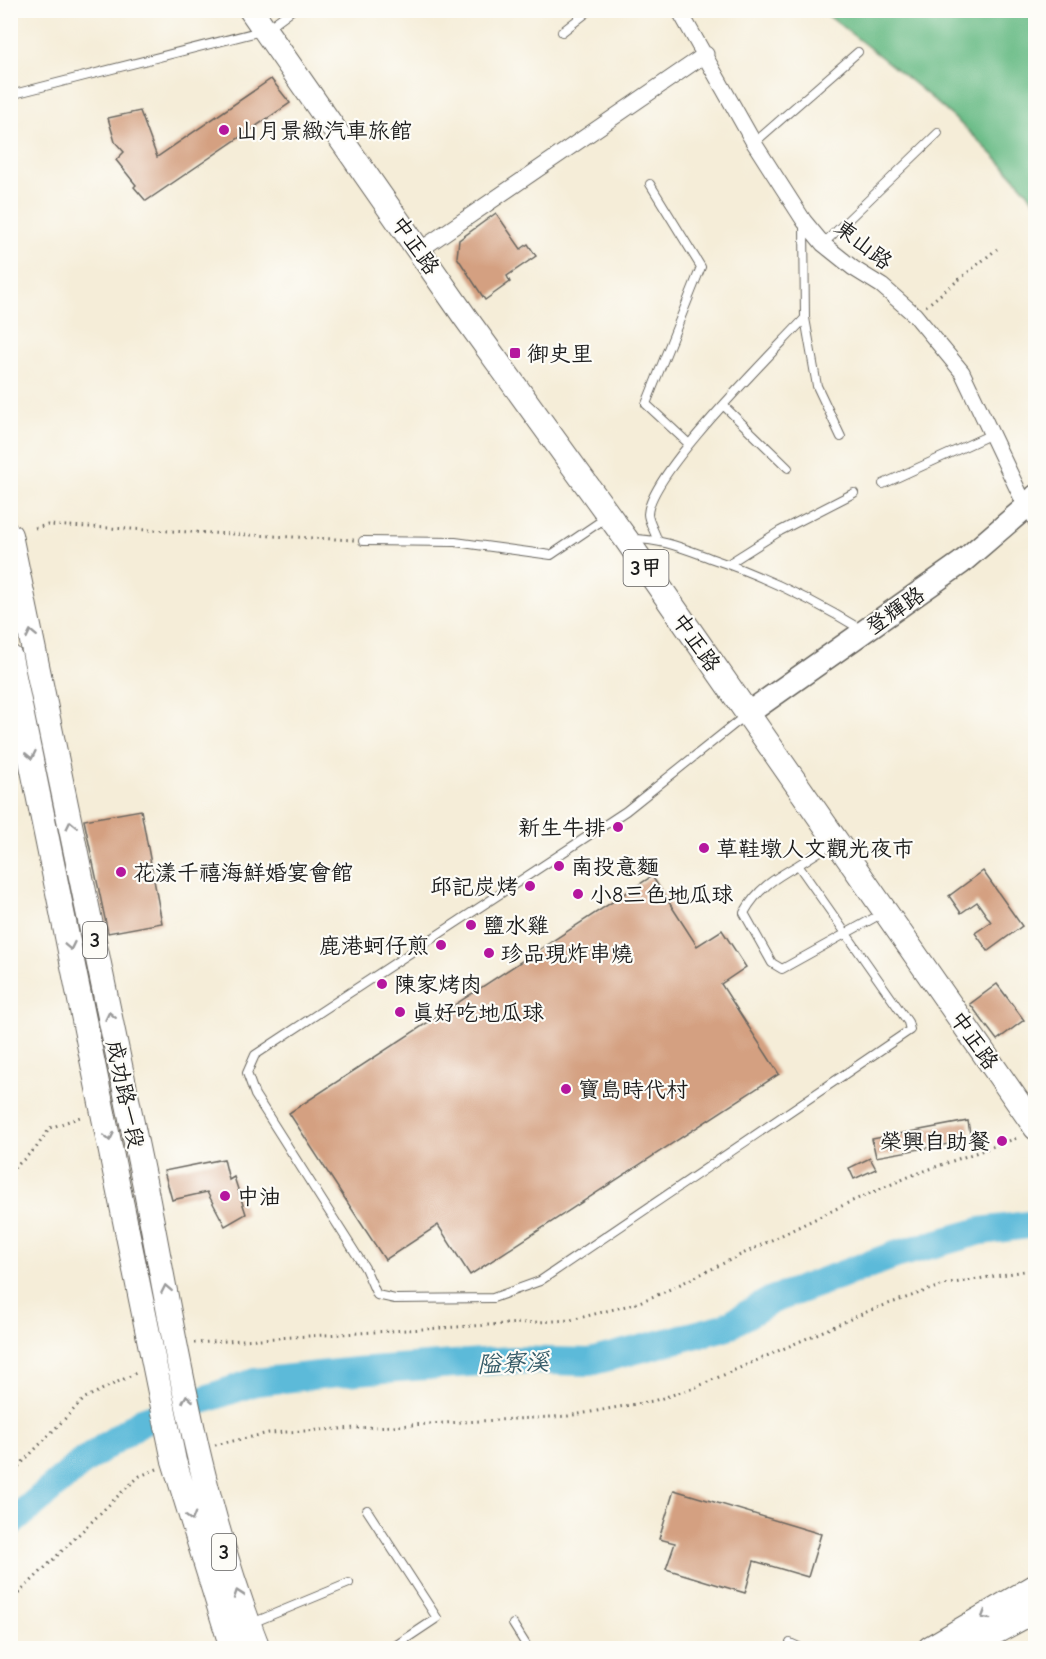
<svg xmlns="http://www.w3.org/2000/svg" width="1046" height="1659" font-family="'Comic Neue','LXGW WenKai TC',sans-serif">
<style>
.forest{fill:#6ebe8a;stroke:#456d53;stroke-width:1.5}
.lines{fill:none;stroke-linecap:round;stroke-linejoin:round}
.river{stroke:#5bbad9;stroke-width:28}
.building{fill:#d4a081}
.lane-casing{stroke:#68655e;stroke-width:10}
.street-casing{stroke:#68655e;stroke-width:17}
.secondary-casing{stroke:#68655e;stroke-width:25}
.primary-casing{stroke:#68655e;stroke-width:26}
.path{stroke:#68655e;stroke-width:3;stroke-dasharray:1.5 4.5;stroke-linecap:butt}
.lane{stroke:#fff;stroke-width:8}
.street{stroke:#fff;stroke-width:15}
.secondary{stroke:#fff;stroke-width:22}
.primary{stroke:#fff;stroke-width:24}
.oneway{stroke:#999}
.poi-dot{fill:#b5179e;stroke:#fdfcf7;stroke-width:2}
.labels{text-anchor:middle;stroke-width:4.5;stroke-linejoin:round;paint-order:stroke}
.shield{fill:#fdfcf7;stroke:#605f5e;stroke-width:1.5}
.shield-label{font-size:21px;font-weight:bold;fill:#1c1c1c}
.poi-label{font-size:22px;fill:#1c1c1c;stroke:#fdfcf7;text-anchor:start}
.street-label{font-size:22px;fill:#1c1c1c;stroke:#fdfcf7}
.water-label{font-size:24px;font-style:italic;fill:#355b68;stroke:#fdfcf7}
</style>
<rect width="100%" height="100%" fill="#fdfcf7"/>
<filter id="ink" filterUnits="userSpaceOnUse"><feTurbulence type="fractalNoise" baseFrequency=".0167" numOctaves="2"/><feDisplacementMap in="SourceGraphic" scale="12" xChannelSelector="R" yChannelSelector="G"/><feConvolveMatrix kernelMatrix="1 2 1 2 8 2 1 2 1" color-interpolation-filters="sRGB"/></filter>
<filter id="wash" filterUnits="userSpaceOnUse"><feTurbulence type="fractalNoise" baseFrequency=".008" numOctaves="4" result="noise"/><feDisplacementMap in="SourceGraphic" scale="24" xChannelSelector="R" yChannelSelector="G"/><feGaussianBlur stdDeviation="1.35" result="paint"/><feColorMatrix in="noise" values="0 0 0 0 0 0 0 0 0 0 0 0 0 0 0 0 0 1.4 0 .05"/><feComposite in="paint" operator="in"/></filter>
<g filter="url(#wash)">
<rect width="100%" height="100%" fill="#f5edd8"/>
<path class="forest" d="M822,11H1035V201C974,127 897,69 822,11Z"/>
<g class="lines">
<path class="river" d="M10,1524L80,1464L142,1421L255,1382L356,1371L510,1360L590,1362L725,1327L772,1300L895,1255L981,1231L1036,1224"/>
</g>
<g id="blocks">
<path class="building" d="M271,79L290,103L146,201L134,187L136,185L116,160L124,152L115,142L108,118L140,111L157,157Z
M496,213L521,249L528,244L536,256L507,276L510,282L485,300L457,257L459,240Z
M141,810L162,923L108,933L84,820Z
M983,871L1022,926L988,951L975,933L991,922L977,902L961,913L949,896Z
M652,876L697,946L722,930L746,967L721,984L779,1074L470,1275L438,1225L385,1260L289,1113Z
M997,984L1024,1020L997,1040L970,1004Z
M968,1121L971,1140L876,1157L872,1139Z
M870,1158L876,1169L854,1179L849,1168Z
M224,1159L229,1180L234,1177L246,1214L225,1226L207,1192L172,1200L164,1171Z
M674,1490L821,1534L808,1577L754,1561L745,1593L666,1569L675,1543L659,1539Z"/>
</g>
</g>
<g filter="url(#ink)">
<use href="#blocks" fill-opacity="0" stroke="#68655e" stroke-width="1.5"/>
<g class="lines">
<g class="lane-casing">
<path id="lane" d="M562,32L590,10
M10,95L265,30L292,10
M754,143L858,52
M650,184L701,267L646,404L689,444
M823,244L938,133
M805,318L817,386L841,437
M724,406L788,468
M883,484L992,434
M1027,509L1036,530
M630,539C662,539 680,547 710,558C764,576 813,600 862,630
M657,539C655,532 648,521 648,514C650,473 773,353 805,318L804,225
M363,541L455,542L551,555L607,517
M728,564L780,531L854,493
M746,715L626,811L255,1055L247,1073L255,1095L365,1268L377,1295L395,1299L493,1298L540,1281L910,1030L908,1022L798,865L833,843
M798,865C775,878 757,889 744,913L772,963L782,969L881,914
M367,1510L437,1618L392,1648
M252,1623L349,1583
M513,1624L528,1648
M790,1643L801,1648"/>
</g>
<g class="street-casing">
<path id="street" d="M679,10L754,143L804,221L823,244L853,268L882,286L915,315L962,372L1026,507
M420,250L706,54"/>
</g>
<g class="secondary-casing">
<path id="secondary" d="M747,714L961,563L1026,507L1036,496"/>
</g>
<g class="primary-casing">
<path id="primary" d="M251,10L465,317L626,539L1036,1128
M10,535C55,750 101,965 144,1181C175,1338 198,1499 258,1648
M10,657L174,1461L232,1648
M930,1648L1036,1586
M966,1648L1036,1610"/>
</g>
<path class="path" d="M926,306L997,249
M35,528L48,525L354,540
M10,1172L36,1148L50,1128L83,1116
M194,1343L571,1320L634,1304L662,1293L850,1202L913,1175L1020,1137
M215,1445L269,1433L568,1416L653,1401L694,1388L871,1310L943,1285L1036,1269
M10,1475L85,1398L136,1373
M10,1602L125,1489L140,1476L157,1469"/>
<use href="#lane" class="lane"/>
<use href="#street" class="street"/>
<use href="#secondary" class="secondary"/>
<use href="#primary" class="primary"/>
</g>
<defs><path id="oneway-chevron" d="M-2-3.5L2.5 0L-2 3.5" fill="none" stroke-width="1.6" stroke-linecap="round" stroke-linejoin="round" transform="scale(1.5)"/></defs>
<g class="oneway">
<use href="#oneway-chevron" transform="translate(31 634) rotate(-102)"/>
<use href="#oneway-chevron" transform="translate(31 755) rotate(78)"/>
<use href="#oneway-chevron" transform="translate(71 825) rotate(-102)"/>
<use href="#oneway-chevron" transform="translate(70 946) rotate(78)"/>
<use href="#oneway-chevron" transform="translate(110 1016) rotate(-102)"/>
<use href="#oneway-chevron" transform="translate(109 1137) rotate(79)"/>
<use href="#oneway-chevron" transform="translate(166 1289) rotate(-101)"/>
<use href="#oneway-chevron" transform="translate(187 1399) rotate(-100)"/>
<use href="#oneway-chevron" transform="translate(191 1517) rotate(74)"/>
<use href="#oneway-chevron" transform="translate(238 1594) rotate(-109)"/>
<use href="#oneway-chevron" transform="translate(985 1616) rotate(149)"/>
</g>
</g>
<g class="poi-dot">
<circle cx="224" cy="130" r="6"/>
<rect x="509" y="347" width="12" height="12" rx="3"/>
<circle cx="618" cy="827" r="6"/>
<circle cx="704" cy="848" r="6"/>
<circle cx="559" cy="866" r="6"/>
<circle cx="121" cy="872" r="6"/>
<circle cx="530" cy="886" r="6"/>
<circle cx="578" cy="894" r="6"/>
<circle cx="471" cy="925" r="6"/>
<circle cx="441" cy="945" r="6"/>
<circle cx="489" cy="953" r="6"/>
<circle cx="382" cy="984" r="6"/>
<circle cx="400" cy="1012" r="6"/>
<circle cx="566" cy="1089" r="6"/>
<circle cx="1002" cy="1141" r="6"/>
<circle cx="225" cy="1196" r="6"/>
</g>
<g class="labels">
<g class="shield">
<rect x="623.5" y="550" width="45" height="36" rx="4.5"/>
<rect x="83" y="922" width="24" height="36" rx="4.5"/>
<rect x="212" y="1534" width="24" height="36" rx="4.5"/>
</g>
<g class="shield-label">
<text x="646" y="575">3甲</text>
<text x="95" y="947">3</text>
<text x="224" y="1559">3</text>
</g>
<g class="poi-label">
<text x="236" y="138">山月景緻汽車旅館</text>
<text x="527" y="361">御史里</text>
<text x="606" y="835" text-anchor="end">新生牛排</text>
<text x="716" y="856">草鞋墩人文觀光夜市</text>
<text x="571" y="874">南投意麵</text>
<text x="133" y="880">花漾千禧海鮮婚宴會館</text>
<text x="518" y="894" text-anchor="end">邱記炭烤</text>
<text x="590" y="902">小8三色地瓜球</text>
<text x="483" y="933">鹽水雞</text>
<text x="429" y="953" text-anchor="end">鹿港蚵仔煎</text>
<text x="501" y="961">珍品現炸串燒</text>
<text x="394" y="992">陳家烤肉</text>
<text x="412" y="1020">真好吃地瓜球</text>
<text x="578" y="1097">寶島時代村</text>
<text x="990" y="1149" text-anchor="end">榮興自助餐</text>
<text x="237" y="1204">中油</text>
</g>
<g class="street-label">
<text transform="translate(864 244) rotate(38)" y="8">東山路</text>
<text transform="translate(416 245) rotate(55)" y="8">中正路</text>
<text transform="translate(895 610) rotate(-35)" y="8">登輝路</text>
<text transform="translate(697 642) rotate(55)" y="8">中正路</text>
<text transform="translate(975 1040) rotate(55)" y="8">中正路</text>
<text transform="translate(126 1094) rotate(78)" y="8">成功路一段</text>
</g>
<g class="water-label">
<text transform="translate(513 1363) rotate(-2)" y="8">隘寮溪</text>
</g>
</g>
<rect width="1046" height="1659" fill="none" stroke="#fdfcf7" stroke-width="36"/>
</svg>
